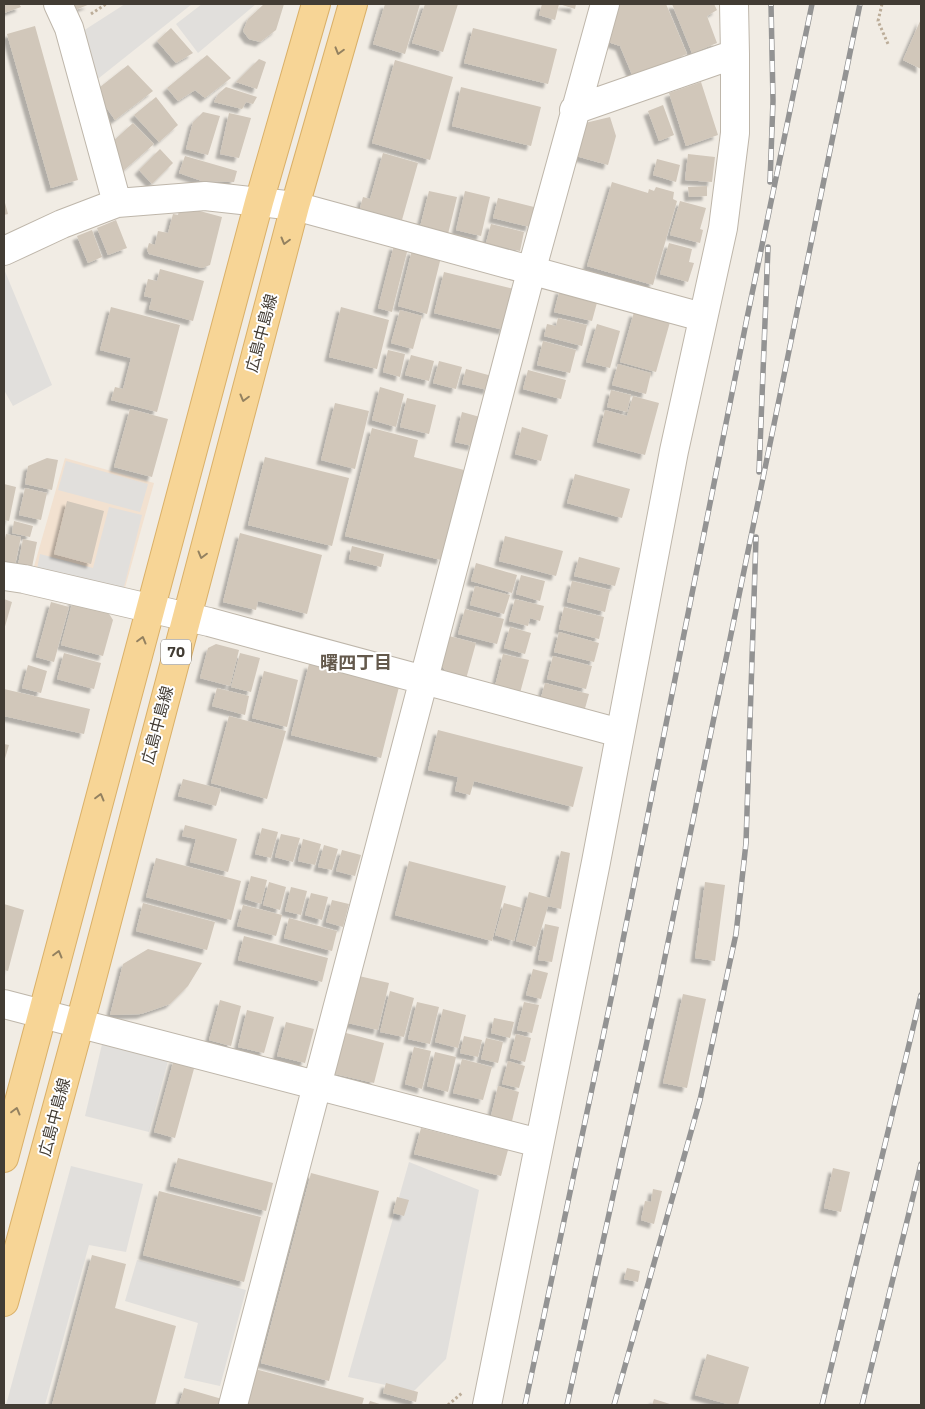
<svg xmlns="http://www.w3.org/2000/svg" width="925" height="1409" font-family="'IBM Plex Sans','Noto Sans JP',sans-serif">
<style>
.commercial{fill:#f2e1d0}
.parking{fill:#e1dfdc}
.building{fill:#d1c7ba;filter:url(#shadow)}
.lines{fill:none;stroke-linecap:round;stroke-linejoin:round}
.street-casing{stroke:#beb6aa;stroke-width:30}
.primary-casing{stroke:#dab068;stroke-width:30}
.path{stroke:#bcad99;stroke-width:3;stroke-dasharray:2.5 2.5;stroke-linecap:butt}
.street{stroke:#fff;stroke-width:28}
.primary{stroke:#f7d596;stroke-width:28}
.rail-casing{stroke:#939393;stroke-width:5.5}
.rail{stroke:#fff;stroke-width:4;stroke-dasharray:11;stroke-linecap:butt}
.oneway{stroke:#938160}
.labels{text-anchor:middle;stroke-width:4;stroke-linejoin:round;paint-order:stroke}
.shield{fill:#fff;stroke:#7b7671;stroke-width:1}
.shield-label{font-size:15px;font-weight:bold;fill:#423c34}
.street-label{font-size:16px;fill:#423c34;stroke:#fff}
.neighbourhood-label{font-size:18px;font-weight:bold;fill:#64594c;stroke:#fff}
</style>
<defs>
<filter id="shadow"><feDropShadow dx="-4.5" dy="4.5" stdDeviation="1" flood-color="#0004"/></filter>
</defs>
<rect width="100%" height="100%" fill="#f1ece4"/>
<path class="commercial" d="M65,458L154,483L123,595L33,570Z"/>
<path class="parking" d="M125,4H192L94,82L83,31Z
M202,4H256L198,53L176,24Z
M4,269L52,385L13,406L4,390Z
M66,461L148,484L140,512L58,490Z
M109,507L142,515L123,591L37,569L40,554L93,568Z
M103,1040L169,1057L149,1132L85,1116Z
M409,1162L479,1190L446,1359L414,1391L348,1377Z
M71,1166L143,1184L126,1252L89,1245L45,1405H6Z
M137,1260L246,1290L220,1386L184,1378L198,1323L125,1301Z"/>
<path class="building" d="M4,4H19L21,7L4,13Z
M70,4H90L73,11Z
M264,4H284L276,30L260,42L249,39L243,31L248,19Z
M385,4H420L405,54L373,44Z
M425,4H458L443,52L412,43Z
M542,4H559L555,20L539,15Z
M559,4H576L575,9Z
M617,4H666L687,54L633,77L620,46L608,42Z
M672,4H714L717,10L707,16L717,43L692,53Z
M921,19V69L903,60Z
M35,26L78,180L51,188L7,34Z
M171,28L193,53L176,63L157,41Z
M473,28L557,49L548,84L464,63Z
M207,55L231,78L205,98L195,90L178,101L167,88Z
M259,59L266,62L257,89L236,82Z
M395,60L453,77L430,160L372,143Z
M128,65L153,91L115,120L95,91Z
M701,82L718,135L686,146L669,93Z
M226,87L257,97L253,104L246,102L242,109L214,102L218,94Z
M461,87L541,107L531,146L452,126Z
M156,97L178,125L159,142L134,115Z
M663,105L674,135L659,141L648,111Z
M203,112L220,116L208,155L186,149L193,122Z
M229,113L251,118L239,158L220,154Z
M610,117L616,136L608,165L576,156L585,123Z
M133,123L154,144L123,171L110,152V144Z
M160,149L173,163L152,184L139,170Z
M383,153L418,163L402,220L360,208L363,197L370,199Z
M688,154L715,157L712,182L685,180Z
M185,156L237,171L234,182L202,181L179,173Z
M657,159L680,165L676,182L653,175Z
M612,182L648,193L649,189L654,191L656,187L674,192L673,199L677,201L653,285L587,266Z
M707,186V196L689,197L688,187Z
M429,191L457,197L448,234L420,227Z
M465,191L490,197L481,236L456,230Z
M498,198L534,207L530,227L493,218Z
M4,199L8,214L4,215Z
M680,201L706,208L700,229L703,230L700,243L670,235Z
M185,207L222,217L210,265L202,268L149,254L147,250L149,243L155,245L158,231L168,233L173,214L178,215L179,211L183,212Z
M116,220L127,248L108,255L97,228Z
M491,224L524,232L520,251L486,243Z
M92,230L102,257L88,263L77,236Z
M669,243L692,249L689,262L694,263L688,282L660,274Z
M394,245L408,248L392,312L378,308Z
M412,250L441,257L427,314L398,306Z
M160,269L204,281L193,321L149,309L152,298L144,296L148,279L157,281Z
M444,272L514,289L504,330L434,313Z
M560,289L598,299L592,321L554,312Z
M111,307L180,325L157,412L111,400L115,387L123,389L131,358L100,350Z
M341,307L389,320L377,369L329,357Z
M400,310L422,316L413,349L391,343Z
M634,312L670,322L656,372L620,362Z
M558,318L587,325L582,346L544,336L547,324L556,326Z
M597,324L620,331L610,368L586,362Z
M543,341L576,350L570,373L537,365Z
M388,350L405,354L400,377L383,372Z
M411,355L434,361L429,381L405,375Z
M439,361L462,367L456,389L433,383Z
M618,364L651,373L646,394L612,385Z
M466,369L492,376L488,390L462,384Z
M528,370L566,380L561,399L523,389Z
M380,387L404,394L396,427L372,420Z
M611,390L631,395L627,412L607,407Z
M633,396L659,403L645,455L597,442L605,410L627,416Z
M407,398L436,405L429,434L400,427Z
M335,403L369,411L355,469L321,460Z
M130,409L168,419L152,477L114,467Z
M462,412L480,417L473,446L455,442Z
M522,427L548,435L541,461L515,454Z
M372,428L418,440L414,457L464,470L441,560L345,536Z
M265,457L349,478L332,546L248,525Z
M47,458L58,460L52,490L25,484L28,466Z
M575,474L630,489L622,518L567,503Z
M4,484L16,487L9,521L4,520Z
M25,488L47,493L41,520L19,515Z
M67,501L104,511L91,564L54,554Z
M14,521L33,526L30,537L12,533Z
M240,533L322,555L307,614L258,601L256,610L223,602Z
M6,534L21,537L15,565L4,563V543Z
M505,536L563,551L556,576L499,561Z
M23,539L37,542L32,567L18,565Z
M352,546L384,554L381,567L349,559Z
M579,557L620,568L615,586L574,576Z
M476,563L517,575L512,593L471,581Z
M521,575L545,581L540,601L516,594Z
M572,581L610,590L605,612L567,602Z
M475,586L510,595L504,614L470,605Z
M4,599L12,602L4,630Z
M515,599L544,606L540,621L530,618L528,626L509,621Z
M73,600L106,609L113,620L103,656L61,645Z
M51,602L69,607L54,662L36,657Z
M564,607L604,617L599,639L559,629Z
M465,609L504,619L497,644L458,634Z
M510,627L531,633L525,654L504,648Z
M559,632L599,643L594,662L554,652Z
M449,636L476,643L466,679L447,674L441,664Z
M216,644L239,650L230,686L200,678L208,648Z
M64,653L101,663L94,689L57,679Z
M240,653L260,658L251,692L231,687Z
M503,654L529,660L520,693L495,686Z
M553,656L592,666L586,689L547,679Z
M309,664L399,687L381,758L291,735Z
M28,665L47,671L41,693L22,688Z
M264,671L298,680L287,727L252,718Z
M545,683L589,694L584,712L540,701Z
M217,688L249,696L245,715L212,706Z
M4,689L90,709L84,734L4,716Z
M229,716L286,731L267,799L211,783Z
M438,730L583,767L573,807L474,781L470,795L455,791L458,777L428,770Z
M4,744L9,745L4,762Z
M183,779L221,789L216,806L178,796Z
M185,825L237,839L228,872L190,862L196,839L182,836Z
M262,828L278,832L271,858L255,854Z
M281,834L300,838L293,862L275,857Z
M303,839L321,844L315,865L298,861Z
M324,845L338,849L332,870L318,867Z
M342,850L361,855L355,876L336,871Z
M561,851L570,853L561,909L548,906L536,947L516,941L529,892L550,898Z
M156,858L241,881L231,920L146,897Z
M409,861L506,886L492,941L395,915Z
M251,876L267,880L261,904L245,899Z
M269,882L286,887L280,910L263,905Z
M705,882L725,885L715,961L695,958Z
M291,887L307,891L301,915L285,911Z
M311,893L328,897L322,920L305,915Z
M332,900L349,904L343,927L326,922Z
M143,903L215,922L207,950L136,931Z
M504,903L522,908L514,941L495,935Z
M4,904L24,910L8,971L4,970Z
M243,905L282,915L276,936L237,926Z
M289,918L337,931L332,951L284,938Z
M545,924L559,927L552,962L538,960Z
M244,936L328,958L322,982L238,960Z
M148,949L202,963L188,986L170,1004L141,1014L110,1015L123,964Z
M533,969L548,973L541,999L526,995Z
M359,976L389,983L378,1030L348,1023Z
M390,991L414,998L404,1037L380,1032Z
M683,994L706,999L687,1088L663,1083Z
M220,1000L241,1006L231,1046L209,1040Z
M417,1002L439,1007L430,1044L408,1039Z
M524,1002L539,1005L532,1033L517,1030Z
M443,1009L466,1015L458,1048L435,1042Z
M247,1010L274,1017L264,1053L238,1047Z
M494,1018L514,1022L510,1038L491,1033Z
M286,1022L314,1029L305,1063L277,1056Z
M346,1033L384,1043L374,1083L335,1074Z
M516,1034L531,1038L525,1062L510,1058Z
M464,1036L482,1040L478,1057L460,1053Z
M486,1038L503,1042L498,1063L481,1059Z
M414,1047L431,1051L422,1089L405,1084Z
M435,1052L456,1057L448,1092L427,1086Z
M174,1059L195,1065L175,1138L154,1132Z
M462,1059L492,1067L483,1100L453,1093Z
M508,1061L525,1066L519,1088L502,1084Z
M498,1086L519,1092L512,1121L491,1116Z
M421,1128L508,1150L501,1176L414,1154Z
M178,1158L273,1183L266,1211L170,1186Z
M833,1168L850,1172L841,1212L824,1208Z
M311,1173L379,1191L329,1381L261,1363Z
M653,1189L662,1191L654,1224L641,1220L645,1201L651,1202Z
M159,1191L261,1217L244,1282L143,1255Z
M397,1197L409,1200L404,1216L393,1213Z
M92,1255L126,1264L115,1308L176,1326L155,1405H52Z
M627,1268L640,1271L638,1282L624,1279Z
M707,1354L749,1367L738,1405H731L695,1395Z
M255,1369L364,1398L362,1405H246Z
M386,1383L418,1392L416,1402L383,1393Z
M184,1388L222,1399L220,1405H179Z
M654,1399L673,1405H652Z
M370,1401L383,1405H368Z"/>
<g class="lines">
<g class="street-casing">
<path id="street" d="M58,4L69,28L117,203
M574,110L735,54
M4,251L62,224L117,203L205,196L295,206L702,317
M4,576L24,579L209,622L620,733
M4,1004L539,1143
M233,1405L531,272L605,4
M487,1405L596,862L674,451L723,228L735,133V54L734,4"/>
</g>
<g class="primary-casing">
<path id="primary" d="M4,1158L259,202L316,4
M4,1302L87,997L295,206L353,4"/>
</g>
<path class="path" d="M882,4L878,21L888,44
M91,14L106,4
M448,1405L462,1393"/>
<use href="#street" class="street"/>
<use href="#primary" class="primary"/>
<g class="rail-casing">
<path id="rail" d="M770,182L773,101L771,4
M759,472L768,247
M525,1405L615,980L747,318L812,4
M567,1405L657,996L860,4
M614,1405L700,1100L736,934L746,843L756,537
M822,1405L921,995
M862,1405L921,1164"/>
</g>
<use href="#rail" class="rail"/>
</g>
<defs><path id="oneway-chevron" d="M-2-3.5L2.5 0L-2 3.5" fill="none" stroke-width="1.6" stroke-linecap="round" stroke-linejoin="round" transform="scale(1.25)"/></defs>
<g class="oneway">
<use href="#oneway-chevron" transform="translate(339 51) rotate(106)"/>
<use href="#oneway-chevron" transform="translate(285 241) rotate(105)"/>
<use href="#oneway-chevron" transform="translate(244 398) rotate(105)"/>
<use href="#oneway-chevron" transform="translate(202 555) rotate(105)"/>
<use href="#oneway-chevron" transform="translate(142 640) rotate(-75)"/>
<use href="#oneway-chevron" transform="translate(100 797) rotate(-75)"/>
<use href="#oneway-chevron" transform="translate(58 954) rotate(-75)"/>
<use href="#oneway-chevron" transform="translate(16 1111) rotate(-75)"/>
</g>
<g class="labels">
<rect class="shield" x="161" y="639.5" width="30" height="25" rx="4"/>
<g class="shield-label">
<text x="176" y="657">70</text>
</g>
<g class="street-label">
<text transform="translate(261 333) rotate(-75)" y="6">広島中島線</text>
<text transform="translate(157 725) rotate(-75)" y="6">広島中島線</text>
<text transform="translate(54 1117) rotate(-75)" y="6">広島中島線</text>
</g>
<g class="neighbourhood-label">
<text x="356" y="669">曙四丁目</text>
</g>
</g>
<rect width="925" height="1409" fill="none" stroke="#423c34" stroke-width="10"/>
</svg>
